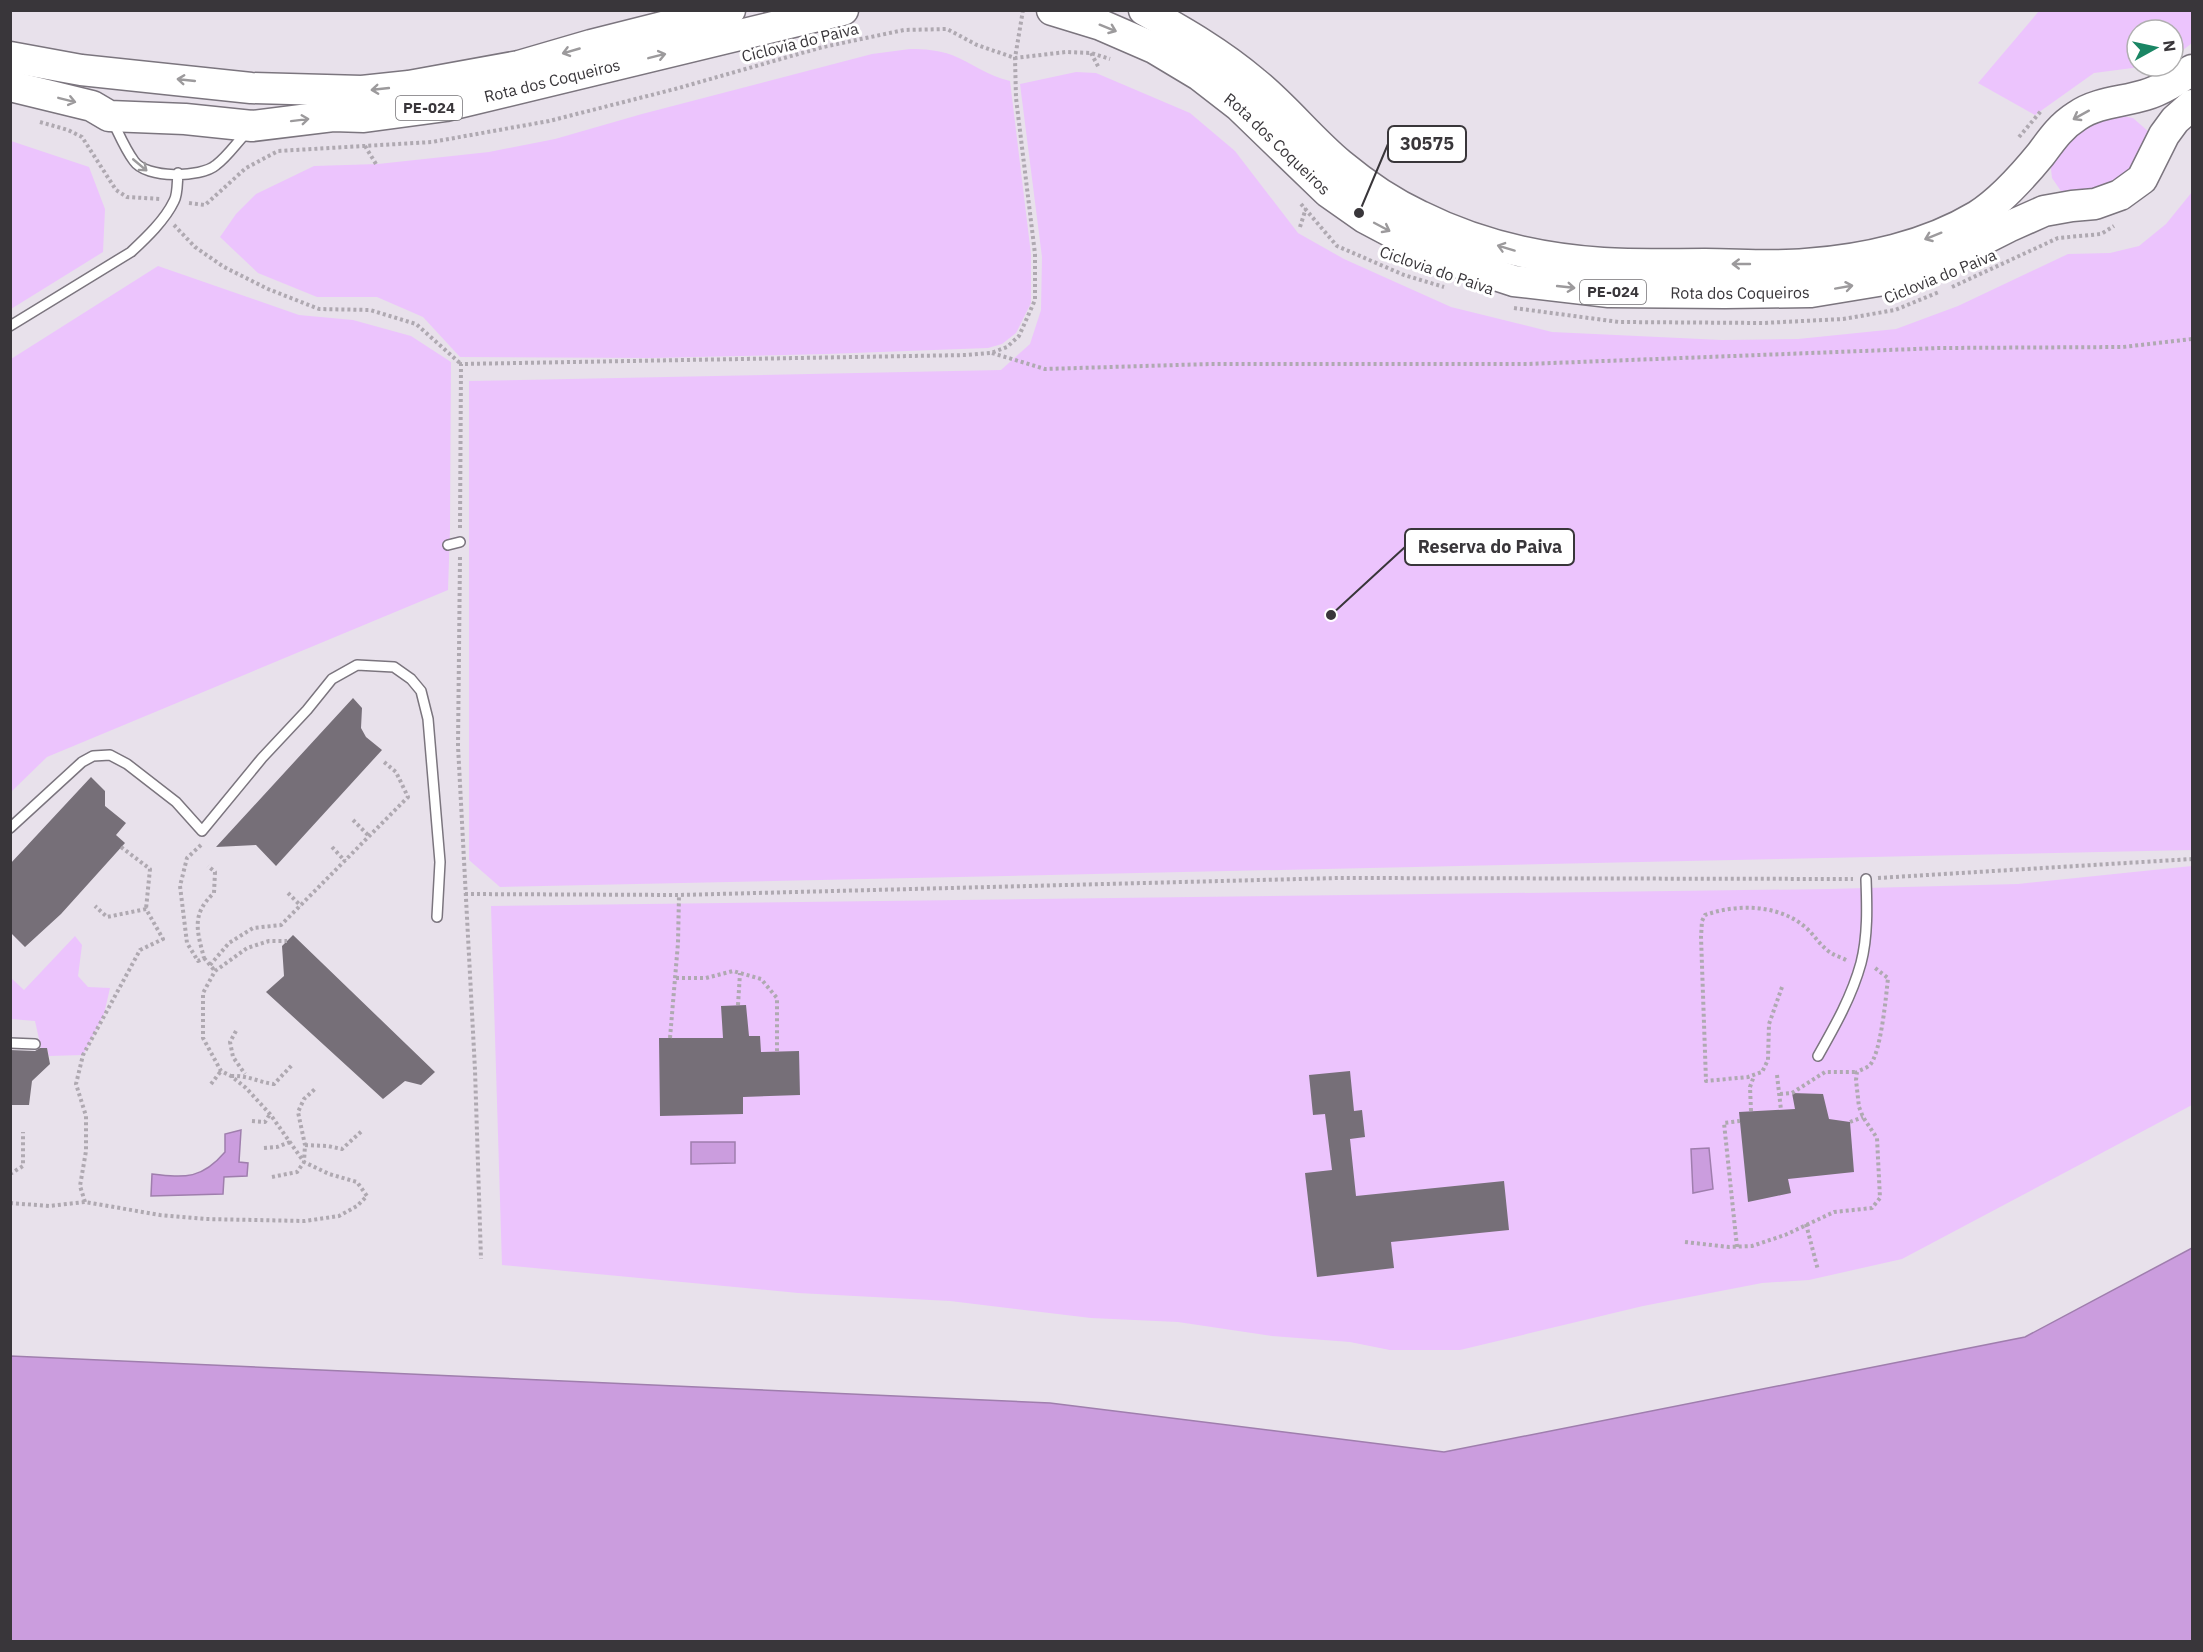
<svg xmlns="http://www.w3.org/2000/svg" width="2203" height="1652" font-family="'IBM Plex Sans',sans-serif">
<style>
.green{fill:#ecc4fd}
.water{fill:#cb9dde;stroke:#9f7ead;stroke-width:1.5}
.building{fill:#766f78}
.lines{fill:none;stroke-linecap:round;stroke-linejoin:round}
.service-casing{stroke:#7b757e;stroke-width:12}
.primary-casing{stroke:#7b757e;stroke-width:33}
.path{stroke:#afa9b1;stroke-width:4;stroke-dasharray:3 3;stroke-linecap:butt}
.service{stroke:#fff;stroke-width:9}
.primary{stroke:#fff;stroke-width:30}
.oneway{stroke:#9c9a9c}
.labels{text-anchor:middle;stroke-width:6;stroke-linejoin:round;paint-order:stroke}
.shield{fill:#fff;stroke:#747275;stroke-width:1.5}
.shield-label{font-size:15px;font-weight:bold;fill:#39363a}
.street-label{font-size:16px;fill:#39363a;stroke:#fff}
.leader{fill:none;stroke:#39363a;stroke-width:2}
.callout-dot{fill:#39363a;stroke:#fff;stroke-width:2}
.callout{fill:#fff;stroke:#39363a;stroke-width:2}
.callout-label{font-size:18px;text-anchor:middle;font-weight:bold;fill:#39363a}
</style>
<rect width="100%" height="100%" fill="#e8e1eb"/>
<path class="green" d="M2039,11H2192V43L2173,58V30H2137V66H2148L2094,73L2035,115L1978,83Z
M910,49C925,49 938,50 952,55C972,63 988,76 1010,81L1031,254V303L1016,333L1002,344L988,348L826,354L651,358L460,357L423,317L377,297H317L258,273L220,237L236,214L256,194L314,166L378,164L489,152L555,139L642,114L872,54Z
M1076,72L1096,73L1190,113L1235,151L1298,233L1344,259L1451,307L1552,332L1722,340L1798,339L1896,329L1958,306L2068,254L2110,253L2139,246L2166,224L2192,192V850L500,887L469,860V381L1001,370L1030,344L1041,310L1042,257L1020,84Z
M2112,114L2133,118L2149,132L2146,156L2121,185L2063,194L2052,178L2050,161L2075,128Z
M11,141L89,167L105,209L103,252L11,309Z
M158,266L299,315L353,320L411,336L451,362L450,529L448,590L47,757L11,792V359Z
M2192,866V1105L1902,1259L1809,1280L1762,1283L1643,1306L1460,1350H1390L1350,1342L1272,1336L1178,1322L1091,1318L950,1301L798,1293L502,1265L491,906L1829,889L2018,884Z
M75,936L82,945L78,976L88,987L110,988L104,1014L83,1055L49,1056L47,1048H41L35,1021L11,1019L10,977L24,990Z"/>
<path class="water" d="M241,1130L239,1162L248,1163L247,1176L224,1177L223,1194L151,1196L152,1174C186,1178 202,1179 225,1152V1134Z
M691,1142H735V1163L691,1164Z
M1709,1148L1713,1189L1693,1193L1691,1149Z
M2192,1248V1641H11V1356L1050,1403L1444,1452L2025,1337Z"/>
<path class="building" d="M353,698L362,708L361,728L366,737L382,750L276,866L256,845L216,847Z
M91,777L105,791V806L126,823L116,835L125,843L61,914L25,947L10,932V864Z
M293,935L435,1072L421,1085L405,1081L383,1099L266,992L284,976L282,946Z
M746,1005L749,1036H760L761,1052L799,1051L800,1095L743,1097V1114L660,1116L659,1038H723L721,1006Z
M40,1048H47L50,1064L32,1081L29,1105H10V1050L35,1051Z
M1350,1071L1354,1111L1362,1110L1365,1137L1350,1139L1356,1196L1504,1181L1509,1230L1391,1242L1394,1268L1317,1277L1305,1173L1332,1170L1325,1114L1313,1115L1309,1075Z
M1792,1093L1823,1094L1829,1119L1850,1122L1854,1172L1788,1179L1791,1193L1748,1202L1739,1112L1795,1109Z"/>
<g class="lines">
<g class="service-casing">
<path id="service" d="M112,120C119,134 125,149 134,161C146,179 201,178 216,165C228,156 237,142 248,131
M10,326L131,252C146,238 165,220 174,201C178,194 177,182 178,173
M448,545L460,542
M10,828L82,762L93,756L110,755L127,764L176,802L202,831L262,758L307,710L332,679L357,665L394,667L411,679L421,691L428,719L440,862L437,917
M10,1043L35,1044
M1818,1056C1835,1026 1852,996 1861,963C1868,936 1867,906 1866,879"/>
</g>
<g class="primary-casing">
<g id="primary">
<path id="s1" d="M1052,10L1101,25L1154,48L1199,75L1239,106L1328,192L1365,218L1435,255L1514,281L1609,292L1725,293L1811,292L1890,279L1935,264L2008,227L2044,211L2072,206L2095,204L2120,195L2142,179L2164,135L2175,120L2192,105"/>
<path d="M1144,10C1183,32 1220,53 1254,82C1285,107 1310,139 1340,164C1364,184 1392,203 1420,216C1476,244 1541,259 1603,263C1637,265 1671,264 1705,264C1738,264 1773,267 1806,264C1864,260 1927,246 1977,216C2001,201 2023,176 2041,154C2052,139 2061,126 2077,116C2097,102 2123,102 2145,95C2162,90 2177,80 2192,70"/>
<path d="M10,57L81,70L251,88L362,91L409,86L519,66L591,45L730,10"/>
<path id="s2" d="M10,86L92,106L109,116L185,119L252,126L333,116L364,117L446,106L843,10"/>
</g>
</g>
<path class="path" d="M1091,53L1099,68
M40,122L68,130L82,137L116,190L127,197L161,199
M2019,137L2041,111
M365,146L376,164
M189,203L205,205L246,168L278,151L432,142L549,121L675,89L823,47L904,30L947,29L977,45L1015,58L1066,52L1091,53L1110,59
M1301,204L1337,246L1404,275L1444,287
M174,225L195,247L224,267L268,289L319,309L370,310L416,324L461,364
M1300,227L1306,208
M1952,287L2058,238L2101,234L2114,226
M1514,308L1619,322L1763,323L1843,319L1895,310L1939,292
M992,353L1045,369L1210,364H1527L1940,348L2123,347L2192,339
M460,528L461,364L967,355L991,353L1007,347L1019,336L1035,300V254L1016,98L1015,58L1023,10
M460,557L458,746L475,1070L481,1259
M353,820L369,836
M201,845L187,858L180,886L187,943L198,961L204,958C197,931 191,914 214,893L215,872L208,866
M121,847L150,869L146,909
M332,847L345,861
M1878,878L2192,859
M288,893L301,906
M465,894L679,895L1338,878L1853,879
M204,958L215,971
M210,965L229,943L253,928L281,925L408,797L396,772L384,762
M676,978H706L733,971L761,979L777,998V1051
M1782,987L1769,1024L1768,1060L1762,1072L1748,1077L1706,1081L1701,937L1702,921L1705,915C1736,904 1777,904 1804,926C1814,934 1820,946 1831,953C1836,956 1843,958 1848,961
M738,1005L740,973
M236,1031L230,1042L233,1057L245,1074
M670,1038L678,943L679,895
M1777,1075L1781,1110
M231,1076C247,1075 258,1082 274,1084L293,1064
M211,1084L221,1071
M1780,1094L1792,1093L1825,1072H1857
M1751,1111L1750,1087L1754,1076
M252,1121L265,1122L270,1114
M1850,1122L1863,1117
M305,1145L328,1146L342,1149L363,1130
M264,1148L277,1147L290,1142
M10,1174L23,1166V1132
M272,1177L297,1172L304,1162L305,1145L298,1112L304,1099L316,1088
M85,1202L80,1186L86,1151V1116L76,1084L83,1055L140,950L163,939L146,909L107,917L95,906
M10,1203L49,1206L85,1202L160,1215L205,1219L305,1221L339,1216L357,1206L367,1196L357,1182L329,1174L304,1162L270,1114L246,1088L231,1076L221,1071L203,1038V993L215,971L247,948L269,941H287
M1806,1224L1818,1270
M1685,1242L1729,1247L1752,1246L1785,1235L1834,1212L1872,1208L1880,1198L1877,1138L1863,1117L1859,1107L1856,1080L1857,1072C1860,1070 1867,1068 1870,1065C1881,1052 1886,997 1888,978L1875,968
M1737,1247L1724,1123L1740,1121"/>
<use href="#service" class="service"/>
<use href="#primary" class="primary"/>
</g>
<defs><path id="oneway-shaft" d="M-6 0H5M1.5-3L5.5 0L1.5 3" fill="none" stroke-width="1.6" stroke-linecap="round" stroke-linejoin="round" transform="scale(1.5)"/></defs>
<g class="oneway">
<use href="#oneway-shaft" transform="translate(1108 28) rotate(22)"/>
<use href="#oneway-shaft" transform="translate(571 51) rotate(164)"/>
<use href="#oneway-shaft" transform="translate(657 56) rotate(-14)"/>
<use href="#oneway-shaft" transform="translate(186 80) rotate(-174)"/>
<use href="#oneway-shaft" transform="translate(380 89) rotate(174)"/>
<use href="#oneway-shaft" transform="translate(67 100) rotate(14)"/>
<use href="#oneway-shaft" transform="translate(2081 115) rotate(151)"/>
<use href="#oneway-shaft" transform="translate(300 120) rotate(-7)"/>
<use href="#oneway-shaft" transform="translate(140 165) rotate(40)"/>
<use href="#oneway-shaft" transform="translate(1382 227) rotate(28)"/>
<use href="#oneway-shaft" transform="translate(1933 236) rotate(158)"/>
<use href="#oneway-shaft" transform="translate(1506 248) rotate(-163)"/>
<use href="#oneway-shaft" transform="translate(1741 264) rotate(-180)"/>
<use href="#oneway-shaft" transform="translate(1566 287) rotate(6)"/>
<use href="#oneway-shaft" transform="translate(1844 287) rotate(-10)"/>
</g>
<g class="labels">
<g class="shield">
<rect x="396" y="96" width="66" height="24" rx="4.5"/>
<rect x="1580" y="280" width="66" height="24" rx="4.5"/>
</g>
<g class="shield-label">
<text x="429" y="113">PE-024</text>
<text x="1613" y="297">PE-024</text>
</g>
<g class="street-label">
<text transform="translate(800 42) rotate(-14)" y="6">Ciclovia do Paiva</text>
<text dy="6" stroke="none"><textPath href="#s2" startOffset="552">Rota dos Coqueiros</textPath></text>
<text dy="6" stroke="none"><textPath href="#s1" startOffset="266">Rota dos Coqueiros</textPath></text>
<text transform="translate(1437 270) rotate(19)" y="6">Ciclovia do Paiva</text>
<text transform="translate(1940 276) rotate(-22)" y="6">Ciclovia do Paiva</text>
<text dy="6" stroke="none"><textPath href="#s1" startOffset="770">Rota dos Coqueiros</textPath></text>
</g>
</g>
<path class="leader" d="M1359 213L1388 144M1331 615L1405 547"/>
<g class="callout-dot">
<circle cx="1359" cy="213" r="6"/>
<circle cx="1331" cy="615" r="6"/>
</g>
<g class="callout">
<rect x="1388" y="126" width="78" height="36" rx="6"/>
<rect x="1405" y="529" width="169" height="36" rx="6"/>
</g>
<g class="callout-label">
<text x="1427" y="150">30575</text>
<text x="1490" y="553">Reserva do Paiva</text>
</g>
<rect width="2203" height="1652" fill="none" stroke="#39363a" stroke-width="24"/>
<g transform="translate(2155 48) rotate(82)"><circle r="28" fill="#ffffff" stroke="#b0afb0" stroke-width="1.5"/>
<path d="M0-4.5L10 22L0 15L-10 22Z" fill="#1a8664"/>
<text y="-9" font-size="16" font-weight="bold" text-anchor="middle" fill="#39363a">N</text>
</g>
</svg>
